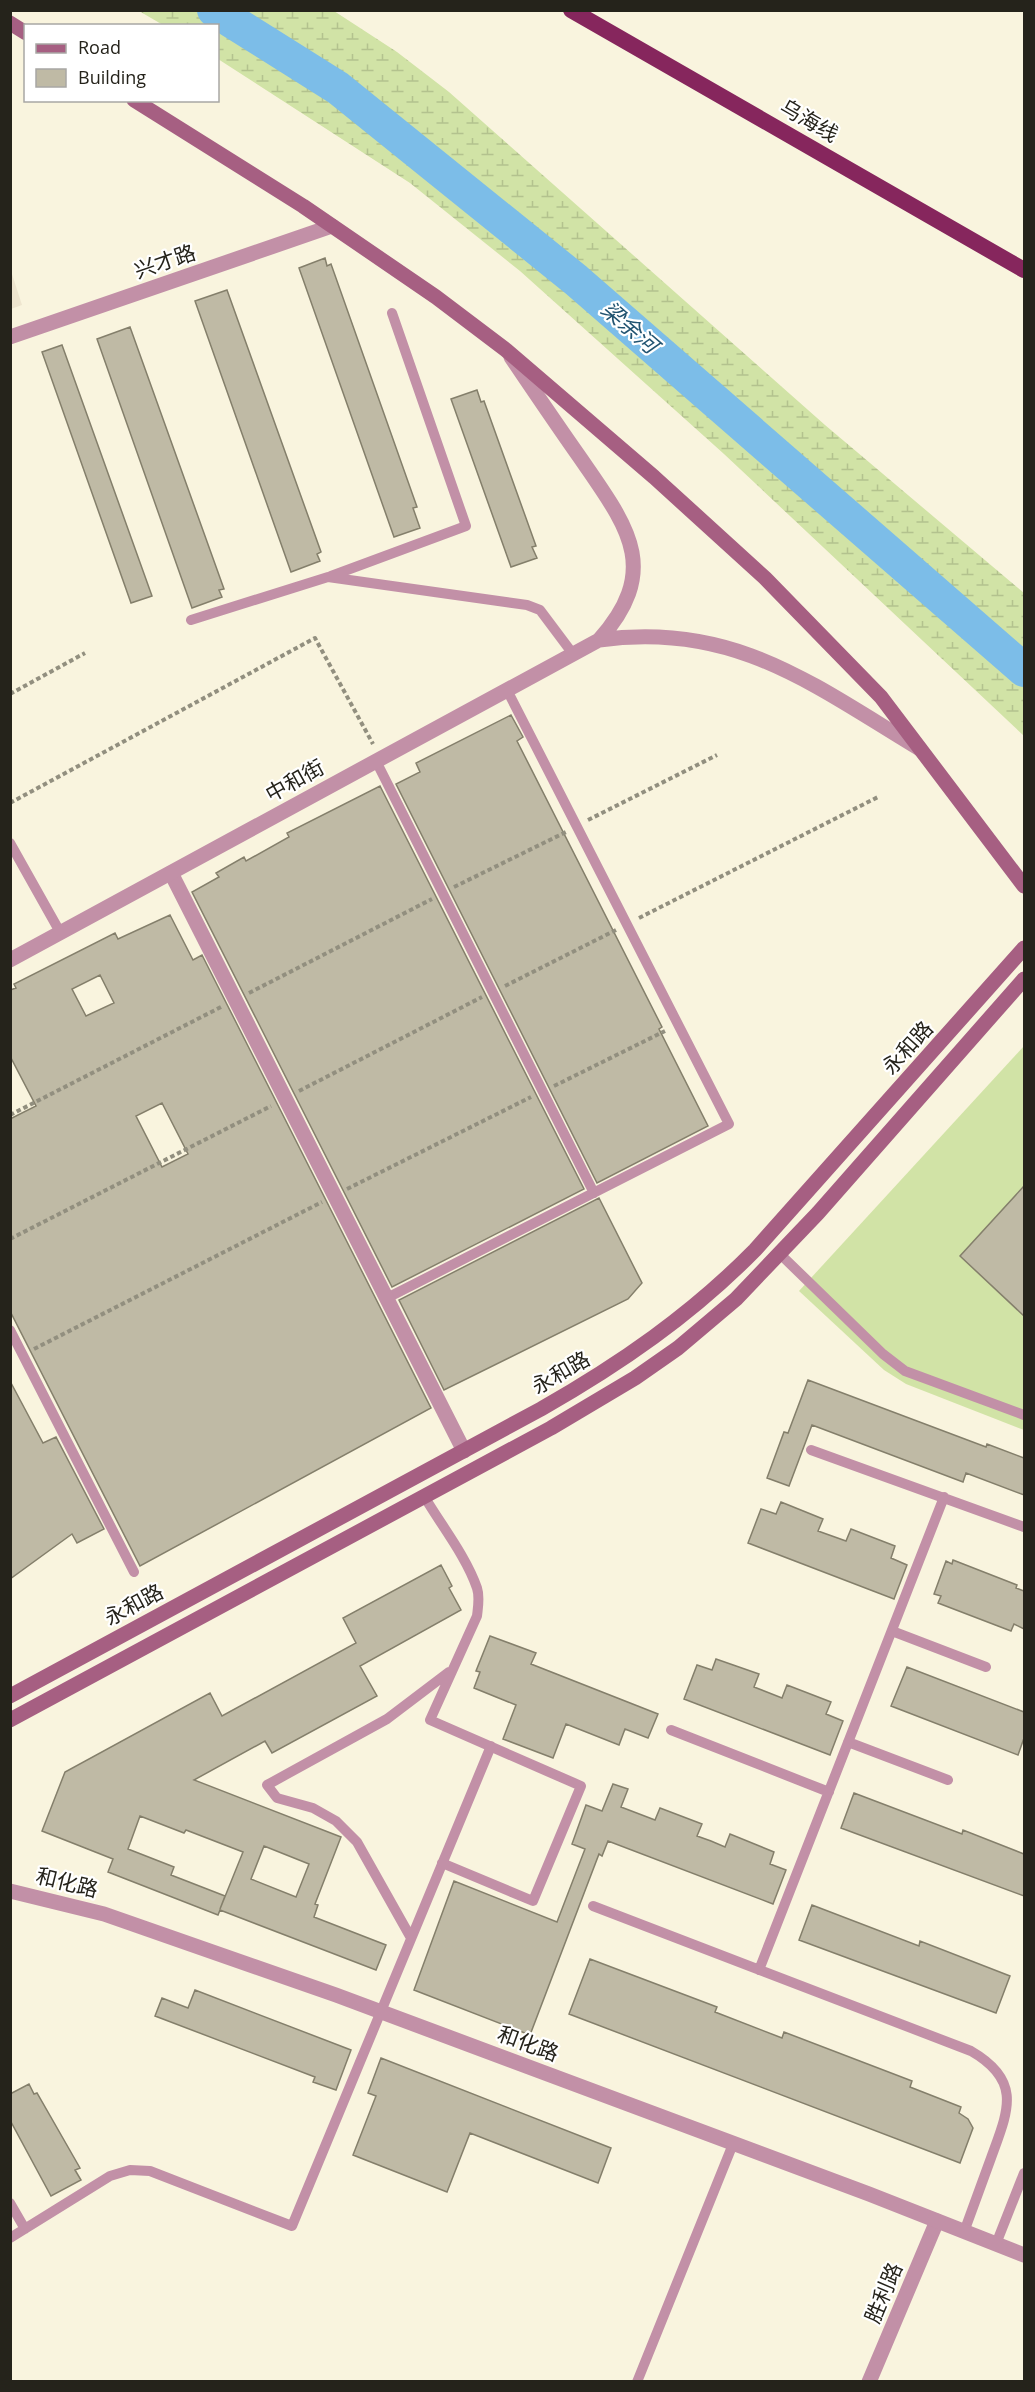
<svg xmlns="http://www.w3.org/2000/svg" width="1035" height="2392" font-family="'Open Sans','Noto Sans SC',sans-serif">
<style>
.education{fill:#eee5cf}
.wetland{fill:url(#wetland-marsh)}
.garden{fill:#d1e3a6}
.lines{fill:none;stroke-linecap:round;stroke-linejoin:round}
.river{stroke:#7cbde8;stroke-width:34}
.building{fill:#bfbaa5;stroke:#847f6b;stroke-width:1.5;fill-rule:evenodd}
.path{stroke:#928f7f;stroke-width:4;stroke-dasharray:4.5 3;stroke-linecap:butt}
.service{stroke:#c290a7;stroke-width:10}
.minor{stroke:#c290a7;stroke-width:15}
.tertiary{stroke:#c290a7;stroke-width:15}
.secondary{stroke:#a65f82;stroke-width:15}
.trunk{stroke:#86265d;stroke-width:16}
.labels{text-anchor:middle;stroke-width:4.5;stroke-linejoin:round;paint-order:stroke}
.street-label{font-size:21px;fill:#25231b;stroke:#fff}
.water-label{font-size:22px;font-style:italic;fill:#225471;stroke:#fff}
</style>
<defs>
<pattern id="wetland-marsh" width="20" height="14" patternUnits="userSpaceOnUse" patternTransform="scale(1.5)"><rect width="20" height="14" fill="#d1e3a6"/><path d="M1 5h8M5 5V1M11 12h8M15 12V8" fill="none" stroke="#b3c28e"/></pattern>
</defs>
<rect width="100%" height="100%" fill="#f9f4de"/>
<path class="education" d="M11,271L22,305L11,309H10Z"/>
<path class="wetland" d="M139,11H334L397,52L449,92L825,425L1024,593V736L724,454L520,271L410,183L218,59V26L163,25Z"/>
<path class="garden" d="M1024,1046V1430L906,1384L884,1370L799,1291Z"/>
<g class="lines">
<path class="river" d="M214,10L338,88L576,280L1024,670"/>
</g>
<path class="building" d="M325,258L327,266L331,264L417,507L413,508L420,528L394,537L299,268Z
M227,290L321,552L317,554L320,561L291,572L195,301Z
M130,327L224,589L219,590L222,597L192,608L97,339Z
M62,345L152,596L131,603L42,352Z
M477,390L481,402L484,401L536,546L532,547L537,558L511,567L451,399Z
M511,715L523,737L517,741L662,1027L659,1029L708,1126L597,1183L396,784L420,772L416,763Z
M380,786L584,1189L392,1287L192,892L219,877L216,873L244,857L246,861L289,837L287,833Z
M170,915L193,960L202,955L431,1408L140,1566L10,1311V1119L36,1106L10,1056V990L16,988L14,984L115,933L118,939ZM100,975L114,1003L86,1016L72,989ZM162,1103L188,1154L162,1167L136,1116Z
M1024,1186V1316L960,1256Z
M599,1198L642,1283L628,1299L444,1390L399,1300Z
M808,1380L986,1447L987,1444L1024,1458V1495L966,1473L963,1482L812,1425L789,1486L767,1478L784,1432L788,1433Z
M10,1381L43,1443L56,1437L104,1529L77,1543L72,1534L10,1579Z
M781,1502L823,1519L818,1531L846,1541L851,1529L895,1546L891,1558L907,1565L894,1599L748,1543L761,1509L776,1514Z
M953,1560L1017,1585L1016,1588L1024,1591V1629L1014,1624L1011,1631L938,1603L941,1596L934,1594L946,1561L952,1564Z
M441,1565L452,1586L449,1588L461,1610L360,1666L377,1696L272,1753L265,1741L194,1780L341,1837L315,1904L318,1905L314,1917L386,1945L376,1970L220,1910L218,1915L108,1872L113,1859L42,1831L65,1772L210,1693L222,1716L356,1643L343,1618ZM140,1816L184,1833L186,1830L243,1852L220,1909L225,1896L171,1875L174,1867L128,1849ZM264,1846L309,1864L296,1897L251,1879Z
M490,1636L536,1653L531,1664L658,1714L648,1738L625,1729L619,1745L566,1724L553,1758L503,1739L516,1705L474,1688L480,1672L476,1671Z
M716,1659L759,1674L754,1687L782,1698L787,1685L831,1702L826,1714L843,1721L830,1755L684,1699L697,1665L712,1670Z
M907,1667L1024,1712V1738L1018,1755L891,1706Z
M613,1784L628,1789L621,1807L655,1820L660,1808L702,1824L697,1836L711,1841L725,1847L730,1834L774,1852L770,1864L786,1870L773,1904L608,1841L602,1856L599,1854L530,2035L414,1990L454,1881L557,1922L585,1849L572,1844L586,1805L602,1811Z
M854,1793L962,1834L963,1830L1024,1854V1896L841,1828Z
M812,1905L919,1946L920,1941L1010,1976L996,2013L799,1940Z
M590,1959L717,2007L715,2012L782,2038L784,2032L912,2081L910,2087L961,2107L959,2113L968,2119L973,2128L960,2163L569,2014Z
M195,1990L351,2050L336,2090L313,2082L315,2077L155,2016L162,1998L188,2008Z
M381,2058L611,2148L598,2183L470,2133L447,2192L353,2155L376,2096L368,2093Z
M29,2084L34,2094L37,2093L80,2168L75,2170L81,2180L51,2196L10,2120V2094Z"/>
<g class="lines">
<path class="path" d="M10,694L85,653
M10,803L315,638L373,744
M588,820L717,755
M454,887L566,832
M639,918L878,797
M505,986L616,930
M249,993L432,899
M554,1086L665,1031
M299,1091L482,997
M10,1115L221,1007
M347,1189L531,1097
M10,1239L271,1106
M34,1349L322,1202"/>
<path class="service" d="M331,576L466,526L392,313
M191,620L328,577L527,605L540,610L573,654
M376,761L594,1193
M10,843L60,932
M780,1254L883,1354L905,1371L1024,1415
M387,1298L729,1124L507,690
M10,1330L134,1572
M811,1450L1024,1527
M424,1496C441,1525 466,1556 477,1588C480,1597 478,1607 477,1616L430,1720L581,1786L533,1901L442,1863
M892,1631L986,1667
M671,1730L829,1792
M848,1742L948,1780
M593,1906L971,2051C1023,2081 1008,2111 991,2158C982,2182 973,2207 964,2232
M411,1938L357,1842L336,1821L313,1808L277,1798L267,1785L387,1719L449,1672
M759,1970L944,1497
M10,2203L25,2229
M10,2238L110,2176L130,2170L150,2171L292,2226L491,1746
M996,2244L1024,2173
M637,2382L733,2144"/>
<path class="minor" d="M171,873L464,1451
M869,2382L937,2221"/>
<path class="tertiary" d="M10,337L332,226
M599,640C733,621 812,684 920,749
M10,960L599,640C663,568 626,525 581,459C557,425 534,391 511,357
M10,1891L104,1914L336,1995L869,2194L1024,2255"/>
<path class="secondary" d="M10,23L26,33
M134,100L303,206L436,297L506,350L654,477L765,578L881,697L1024,886
M10,1696L541,1409C620,1364 691,1315 755,1250L1024,948
M10,1720L551,1428L635,1378L678,1348L736,1299L818,1213L1024,979"/>
<path class="trunk" d="M571,10L1024,270"/>
</g>
<g class="labels">
<g class="street-label">
<text transform="translate(809 121) rotate(30)" y="7">乌海线</text>
<text transform="translate(165 262) rotate(-19)" y="7">兴才路</text>
<text transform="translate(295 781) rotate(-29)" y="7">中和街</text>
<text transform="translate(908 1048) rotate(-48)" y="7">永和路</text>
<text transform="translate(561 1373) rotate(-30)" y="7">永和路</text>
<text transform="translate(134 1605) rotate(-28)" y="7">永和路</text>
<text transform="translate(67 1883) rotate(14)" y="7">和化路</text>
<text transform="translate(528 2044) rotate(20)" y="7">和化路</text>
<text transform="translate(884 2293) rotate(-67)" y="7">胜利路</text>
</g>
<g class="water-label">
<text transform="translate(630 327) rotate(41)" y="8">梁余河</text>
</g>
</g>
<rect width="1035" height="2392" fill="none" stroke="#25231b" stroke-width="24"/>
<rect x="24" y="24" width="195" height="78" fill="#ffffff" stroke="#a8a7a4" stroke-width="1.5"/>
<rect x="36" y="44" width="30" height="9" fill="#a65f82" stroke="#a8a7a4" stroke-width="1.5"/>
<text x="78" y="54" font-size="18" fill="#25231b">Road</text>
<rect x="36" y="69" width="30" height="18" fill="#bfbaa5" stroke="#a8a7a4" stroke-width="1.5"/>
<text x="78" y="84" font-size="18" fill="#25231b">Building</text>
</svg>
